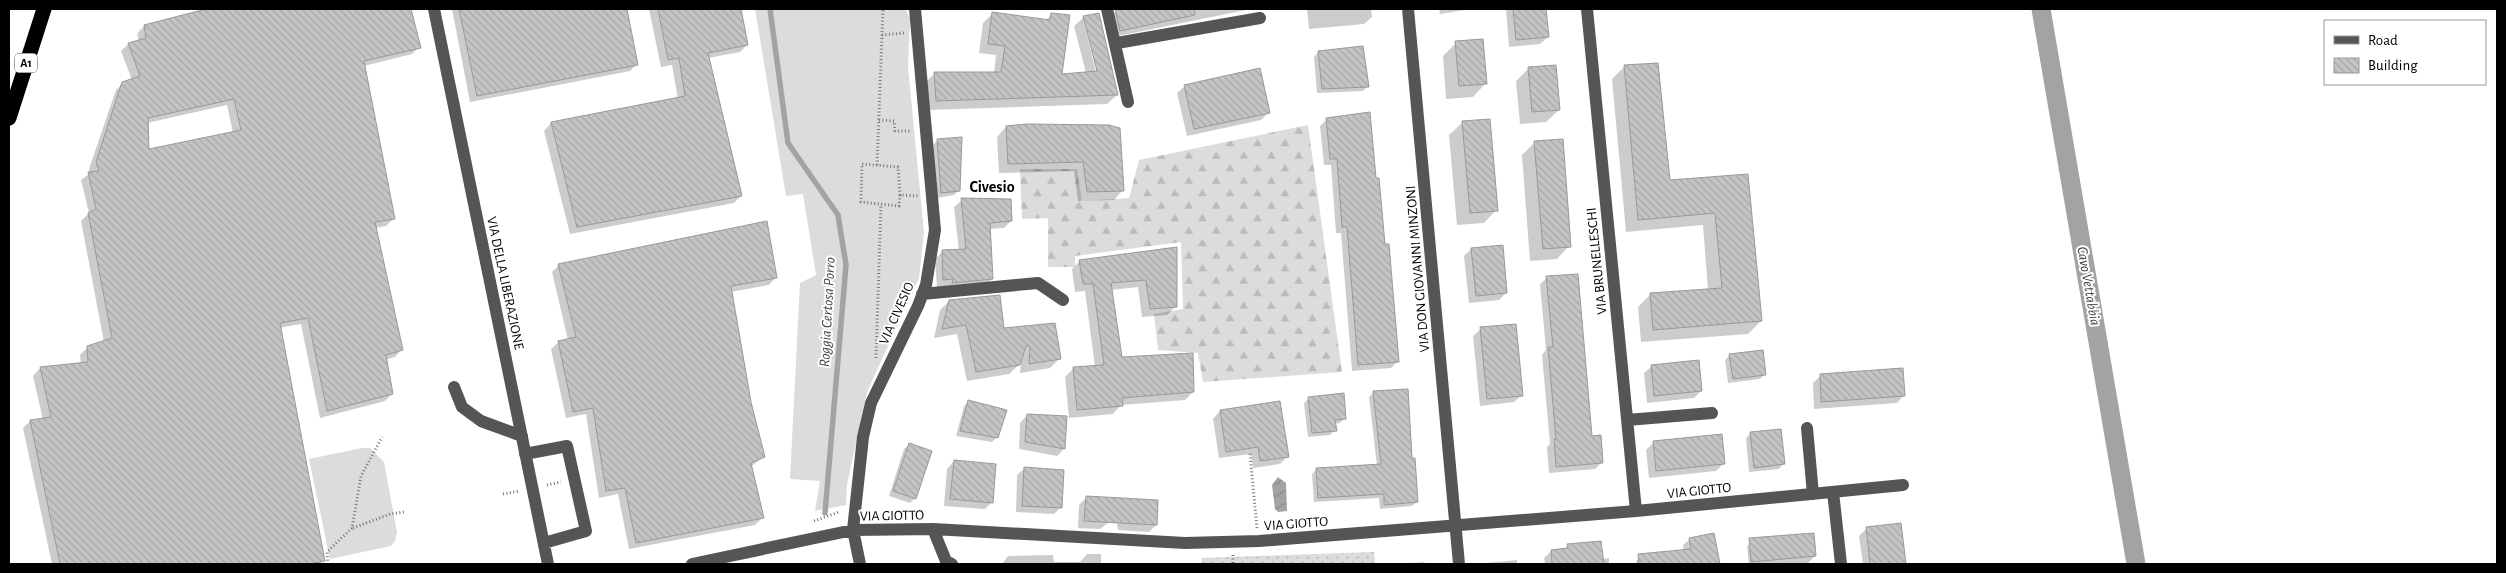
<svg xmlns="http://www.w3.org/2000/svg" width="2506" height="573" font-family="'Alegreya Sans',sans-serif">
<style>
.grass{fill:url(#grass-dots)}
.forest{fill:url(#forest-firs)}
.garden{fill:#dcdcdc}
.water{fill:url(#water-waves)}
.shadow{fill:#0003;fill-rule:evenodd}
.lines{fill:none;stroke-linecap:round;stroke-linejoin:round}
.stream{stroke:#a3a3a3;stroke-width:5.5}
.canal{stroke:#a3a3a3;stroke-width:19}
.building{fill:url(#building-back-hatch);stroke:#999;fill-rule:evenodd}
.path{stroke:#777;stroke-width:3;stroke-dasharray:1 2.5;stroke-linecap:butt}
.minor{stroke:#555;stroke-width:12}
.highway{stroke:#000;stroke-width:15}
.labels{text-anchor:middle;stroke-width:4;stroke-linejoin:round;paint-order:stroke}
.shield{fill:#fff;stroke:#4c4c4c;stroke-width:1}
.shield-label{font-size:12px;font-weight:bold;fill:#000}
.street-label{font-size:14px;fill:#000;stroke:#fff}
.water-label{font-size:15px;font-style:italic;fill:#444;stroke:#fff}
.quarter-label{font-size:16px;font-weight:bold;fill:#000;stroke:#fff}
</style>
<defs>
<pattern id="grass-dots" width="8" height="8" patternUnits="userSpaceOnUse" patternTransform="scale(1.25)"><rect width="8" height="8" fill="#dcdcdc"/><path d="M2 2h.1M6 6h.1" fill="none" stroke="#bbb" stroke-width="1.8" stroke-linecap="round"/></pattern>
<pattern id="forest-firs" width="22" height="20" patternUnits="userSpaceOnUse" patternTransform="scale(1.25)"><rect width="22" height="20" fill="#dcdcdc"/><path d="M5 1l3.5 6h-7zM16 11l3.5 6h-7z" fill="#bbb"/></pattern>
<pattern id="water-waves" width="16" height="10" patternUnits="userSpaceOnUse" patternTransform="scale(1.25)"><rect width="16" height="10" fill="#a3a3a3"/><path d="M0 5q4-4 8 0t8 0" fill="none" stroke="#8b8b8b"/></pattern>
<pattern id="building-back-hatch" width="6" height="6" patternUnits="userSpaceOnUse" patternTransform="scale(1.25)"><rect width="6" height="6" fill="#c4c4c4"/><path d="M-1 5l2 2M0 0l6 6M5-1l2 2" fill="none" stroke="#a7a7a7"/></pattern>
</defs>
<rect width="100%" height="100%" fill="#fff"/>
<path class="grass" d="M1374,552L1375,564H1202L1201,558Z"/>
<path class="forest" d="M1308,125L1342,372L1203,382L1198,353L1158,350L1154,314L1183,309L1181,242L1075,256V267H1048V218L1022,219L1020,169H1077L1082,201L1129,198L1139,160Z"/>
<path class="garden" d="M755,9H906L910,20L908,67L924,232L919,278L867,392L847,485L846,505L815,511L820,481L790,479L800,283L816,275L803,194L786,196Z
M362,448H370L384,462L397,532L395,541L391,546L330,559L309,459Z"/>
<path class="water" d="M1278,477L1286,483L1287,511L1278,512L1275,509L1272,485Z"/>
<path class="shadow" d="M217,9H410L419,47L412,54L364,66L393,219L386,226L375,228L402,349L395,357L385,360L392,394L385,401L320,418L301,324L279,328L323,561L320,564H52L23,428L30,421L43,420L33,376L40,368L81,364L80,355L88,347L104,342L81,221L89,213L81,180L90,173L89,169L116,90L123,83L132,80L121,51L128,44L139,41L137,34L144,26ZM227,105L233,133L148,151L147,123Z
M452,9H626L637,64L630,71L470,102Z
M649,9H740L747,45L740,52L708,58L741,196L734,203L570,234L544,131L551,123L678,99L672,65L661,67Z
M1124,9H1251L1113,37L1109,18L1116,11Z
M1307,9H1371L1372,17L1364,24L1309,29Z
M1439,9H1471L1440,14Z
M1506,9H1545L1548,37L1540,44L1509,47Z
M992,14L1045,21L1052,14L1069,16L1061,75L1086,73L1074,26L1084,17L1099,14L1117,95L1107,104L927,110L925,83L935,73H994L996,55L979,53L983,23ZM1084,22H1086L1099,76L1097,77Z
M1456,43L1485,84L1473,97L1446,99L1443,56Z
M1318,52L1367,87L1363,91L1317,93L1314,57Z
M1625,66L1669,182L1747,175L1761,321L1748,334L1641,342L1638,307L1650,295L1708,290L1703,225L1626,232L1612,79Z
M1529,68L1559,110L1546,122L1520,124L1516,81Z
M1185,86L1269,112L1261,120L1187,136L1177,93Z
M1327,119L1383,245L1398,361L1391,368L1352,371L1341,233H1336L1331,165H1324L1320,126Z
M1462,123L1496,210L1484,223L1457,225L1449,135Z
M1109,126L1123,190L1114,200L1078,201L1074,171L999,173L997,137L1006,127Z
M938,140L959,190L954,195L937,198L933,145Z
M1535,142L1569,246L1557,259L1530,261L1522,155Z
M962,200L1011,221L1004,228L989,229L992,279L984,286L937,287L935,259L942,252L959,251L954,207Z
M1175,248L1176,306L1167,315L1142,317L1138,287L1111,290L1121,358L1193,392L1185,400L1121,405L1113,414L1069,418L1065,377L1074,368L1095,367L1085,291L1075,292L1072,269L1080,261Z
M1471,249L1506,293L1499,300L1469,303L1464,256Z
M559,265L776,277L769,285L730,292L750,402L764,457L750,467L762,518L755,525L629,549L618,494L599,498L586,414L566,418L551,349L559,342L568,340L552,272Z
M1547,278L1591,437L1601,463L1595,469L1549,473L1547,447L1550,444L1542,355L1546,350L1540,284Z
M949,301L1003,330L1059,359L1050,368L1020,373L1021,363L1009,374L967,381L957,334L934,338L940,310Z
M1481,329L1522,395L1514,402L1480,406L1473,336Z
M1730,355L1765,374L1760,379L1728,383L1725,360Z
M1652,366L1701,391L1694,398L1647,403L1644,373Z
M1820,376L1904,395L1897,403L1814,409L1813,383Z
M1374,392L1411,459L1417,502L1412,506L1380,509L1379,498L1314,502L1312,474L1317,469L1377,466L1369,397Z
M1309,398L1345,418L1340,423L1334,424L1335,430L1330,435L1308,437L1304,403Z
M969,401L997,437L992,442L956,436L964,406Z
M1220,411L1287,457L1280,464L1253,468L1251,454L1219,458L1213,419Z
M1027,415L1064,449L1057,456L1019,449L1020,423Z
M1750,434L1783,464L1779,469L1749,472L1746,438Z
M1654,442L1723,464L1716,471L1649,478L1646,450Z
M909,445L915,498L910,503L889,496L904,449Z
M954,461L992,502L985,509L944,506L947,469Z
M1025,468L1061,507L1054,514L1016,512L1017,475Z
M1086,498L1156,525L1149,532L1118,530L1116,517L1100,529L1078,528L1079,505Z
M1900,525L1905,564H1863L1859,536L1866,529Z
M1713,534L1719,564H1637L1636,561L1643,555L1684,551L1683,545L1690,539Z
M1754,539L1815,556L1808,563L1749,564L1747,546Z
M1568,546L1602,559L1609,558V564H1545L1544,558L1551,551L1563,550Z
M1087,554H1101V564H1106H1002L1008,556L1053,555L1054,562H1080Z
M1517,560V564H1485L1486,563Z
M1424,562L1425,564H1398Z"/>
<g class="lines">
<path class="stream" d="M770,9L788,143L838,215L846,265L825,513"/>
<path class="canal" d="M2041,9L2136,564"/>
</g>
<path class="building" d="M206,9H411L421,48L364,61L395,219L375,222L403,350L386,355L393,394L327,411L308,318L280,323L325,561L309,564H60L30,420L51,417L40,367L88,362L87,346L112,338L88,213L96,209L88,172L99,171L96,162L122,82L140,76L128,43L146,38L144,25ZM234,99L241,130L149,149L148,118Z
M459,9H627L638,65L477,96Z
M658,9H741L748,45L708,53L742,196L577,227L551,122L685,96L679,58L668,60Z
M1115,9H1194L1195,15L1120,31Z
M1513,9H1546L1549,37L1516,40Z
M992,12L1050,20L1051,13L1070,15L1062,74L1097,71L1083,16L1099,13L1118,95L936,101L934,72H1001L1005,46L988,44Z
M1483,39L1487,84L1459,86L1455,41Z
M1363,46L1369,87L1322,89L1318,51Z
M1658,63L1670,180L1748,174L1762,321L1653,330L1650,293L1722,288L1715,213L1638,220L1624,65Z
M1556,65L1560,110L1532,112L1528,67Z
M1260,68L1270,113L1194,129L1184,85Z
M1370,112L1376,178H1379L1385,244H1389L1399,362L1358,365L1347,227H1342L1337,159H1330L1326,118Z
M1490,119L1498,211L1470,213L1462,121Z
M1027,124L1109,125L1120,128L1124,191L1087,192L1083,162L1008,164L1006,126Z
M962,137L960,191L941,193L937,139Z
M1563,139L1571,247L1543,249L1534,141Z
M961,198L1011,199L1012,221L990,223L993,279L952,283L953,279L943,280L942,250L966,249Z
M767,221L777,278L731,286L751,402L765,457L751,463L764,518L636,543L625,488L606,491L593,408L573,412L558,341L576,337L558,264Z
M1503,245L1507,293L1476,296L1471,248Z
M1177,247V307L1150,309L1146,280L1111,283L1122,357L1193,353L1194,392L1122,398L1123,406L1077,410L1073,367L1104,365L1093,284H1083L1079,260Z
M1578,274L1592,436L1601,435L1603,463L1556,467L1554,439H1556L1548,347H1553L1546,276Z
M1000,295L1004,328L1055,323L1061,359L1029,364L1030,346H1026L1020,365L976,372L966,325L942,329L949,300Z
M1516,324L1523,396L1487,399L1480,327Z
M1763,350L1766,375L1733,379L1729,354Z
M1699,360L1702,391L1654,396L1651,365Z
M1903,368L1905,396L1821,402L1820,374Z
M1408,389L1412,458H1415L1418,502L1384,505V494L1318,498L1316,468L1381,464L1373,391Z
M1344,393L1346,419L1335,420L1337,431L1312,433L1308,397Z
M968,400L1007,410L998,438L960,431Z
M1280,401L1289,457L1260,461L1258,447L1226,452L1220,410Z
M1027,414L1067,416L1065,449L1025,442Z
M1781,429L1785,464L1754,468L1750,432Z
M1722,434L1725,464L1656,471L1653,441Z
M909,443L932,451L916,499L893,491Z
M954,460L996,464L993,503L950,499Z
M1024,467L1064,470L1062,508L1022,506Z
M1086,496L1158,500L1157,525L1084,521Z
M1901,523L1906,564H1870L1866,527Z
M1714,533L1720,564H1639L1638,554L1691,549L1689,538Z
M1814,533L1816,556L1751,562L1749,538Z
M1601,541L1604,564H1552L1551,550L1568,548L1567,544Z"/>
<g class="lines">
<path class="path" d="M882,35L904,33
M879,120L894,121L895,131H911
M877,165L883,9
M900,195L899,206L861,202L862,164L898,167L900,195L919,196
M876,358L881,204
M1250,454L1257,528
M547,485L561,482
M503,494L519,491
M814,521L839,512
M353,528L390,514L404,512
M1233,555V564
M328,564L327,552L352,528L361,476L382,437"/>
<path class="minor" d="M434,9L548,564
M1107,9L1128,102
M1408,9L1459,564
M1587,9L1636,511
M1117,43L1260,18
M922,294L1038,283L1063,300
M454,387L462,407L481,421L522,436
M1627,420L1712,413
M1807,428L1813,494
M525,454L567,446L586,531L544,543
M1833,492L1841,564
M933,529L946,561L952,564
M692,564L853,530L933,529L1185,543L1259,541L1636,511L1903,485
M860,564L853,530L863,437L871,403L918,306L926,285L935,230L915,9"/>
<path class="highway" d="M9,118L44,9"/>
</g>
<g class="labels">
<rect class="shield" x="15" y="53.5" width="22" height="19" rx="4"/>
<g class="shield-label">
<text x="26" y="67">A1</text>
</g>
<g class="street-label">
<text transform="translate(1596 261) rotate(-96)" y="5">VIA BRUNELLESCHI</text>
<text transform="translate(1417 269) rotate(-95)" y="5">VIA DON GIOVANNI MINZONI</text>
<text transform="translate(506 283) rotate(78)" y="5">VIA DELLA LIBERAZIONE</text>
<text transform="translate(896 313) rotate(-66)" y="5">VIA CIVESIO</text>
<text transform="translate(1699 490) rotate(-6)" y="5">VIA GIOTTO</text>
<text transform="translate(892 515) rotate(-1)" y="5">VIA GIOTTO</text>
<text transform="translate(1296 523) rotate(-4)" y="5">VIA GIOTTO</text>
</g>
<g class="water-label">
<text transform="translate(2089 286) rotate(80)" y="5">Cavo Vettabbia</text>
<text transform="translate(827 312) rotate(-87)" y="5">Roggia Certosa Porro</text>
</g>
<g class="quarter-label">
<text x="992" y="192">Civesio</text>
</g>
</g>
<rect width="2506" height="573" fill="none" stroke="#000000" stroke-width="20"/>
<rect x="2324" y="20" width="162" height="65" fill="#ffffff" stroke="#999999"/>
<rect x="2334" y="36" width="25" height="8" fill="#555555" stroke="#999999"/>
<text x="2368" y="45" font-size="15" fill="#000000">Road</text>
<rect x="2334" y="58" width="25" height="15" fill="url(#building-back-hatch)" stroke="#999999"/>
<text x="2368" y="70" font-size="15" fill="#000000">Building</text>
</svg>
